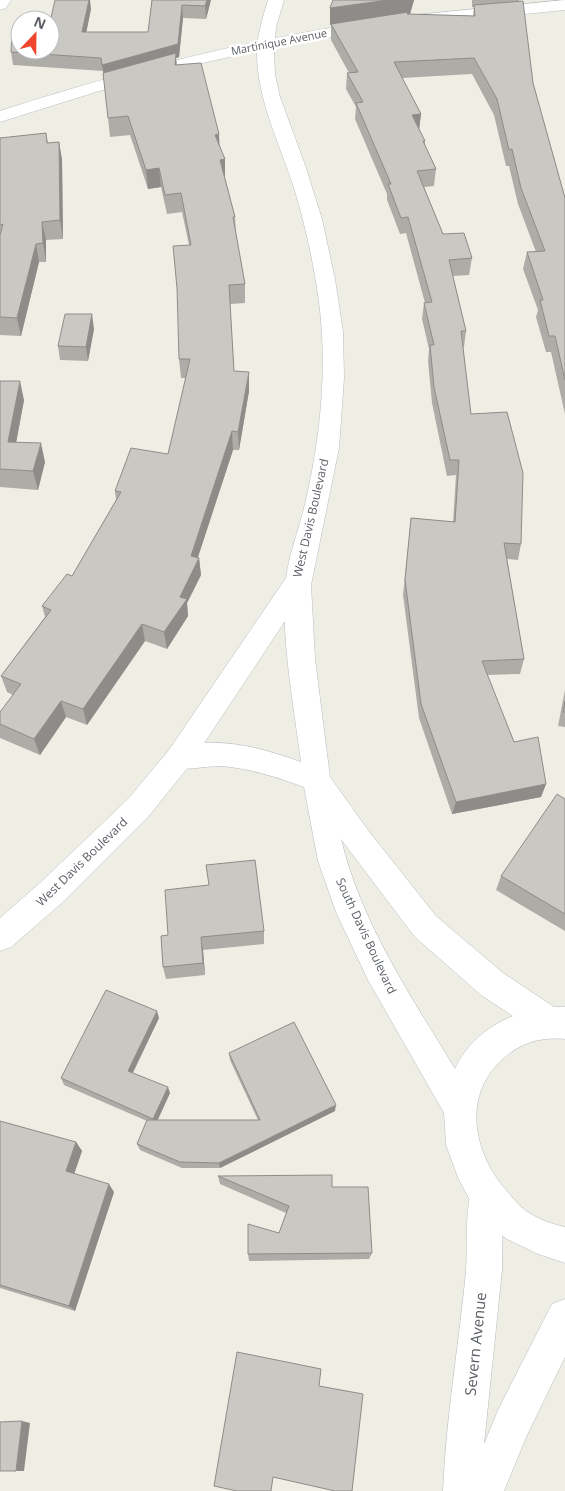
<svg xmlns="http://www.w3.org/2000/svg" width="565" height="1491" font-family="'Open Sans',sans-serif">
<style>
.lines{fill:none;stroke-linecap:round;stroke-linejoin:round}
.street-casing{stroke:#b7babf;stroke-width:1}
.secondary-casing{stroke:#b8bbc1;stroke-width:1}
.street{fill:#fff;fill-rule:evenodd}
.secondary{fill:#fff;fill-rule:evenodd}
.wall{fill:#aeaca7}
.shaded-wall{fill:#8d8c88}
.building{fill:#cac8c2;stroke:#8d8c88}
.labels{text-anchor:middle;stroke-width:5;stroke-linejoin:round;paint-order:stroke}
.far-street-label{font-size:11px;fill:#5c6066;stroke:#fff}
.street-label{font-size:12px;fill:#5c6066;stroke:#fff}
.near-street-label{font-size:15px;fill:#5c6066;stroke:#fff}
</style>
<rect width="100%" height="100%" fill="#efeee5"/>
<g class="lines">
<g class="street-casing">
<path id="street" d="M0,0H11L6,8L0,10Z
M565,0V10L415,25L409,23L407,20L409,17L415,15Z
M367,22L373,24L375,27L373,30L274,47L185,67L96,92L0,122V111C120,72 242,41 367,22Z
M299,570L308,572L311,579L308,586L189,766L148,817L63,902L11,947L0,951V918L41,882L128,799L169,750L290,572Z
M486,1179L498,1184L503,1196L502,1270L484,1444L499,1408L552,1304L565,1299V1357L527,1435L504,1491H443C446,1417 459,1344 466,1271C468,1244 464,1207 474,1184Z"/>
</g>
<g class="secondary-casing">
<path id="secondary" d="M268,0H284L276,27L274,52L275,75L280,97L305,165L322,219L335,279L343,332L344,378L339,448L311,585L315,659L330,777L370,833L436,916L503,973L554,1007H565V1039C541,1037 523,1042 505,1057C462,1093 472,1150 505,1189C512,1197 518,1205 526,1211C538,1219 551,1224 565,1227V1263L538,1254L507,1239L491,1227L471,1202L459,1180L446,1145L444,1113L368,980L336,912L318,861L304,787C276,777 249,768 220,766C203,766 185,772 169,766L165,758L169,750C213,734 259,747 301,762C294,706 280,635 286,579C289,554 299,529 305,504C320,440 327,375 320,310C315,269 306,227 294,188C280,144 257,100 257,53C257,35 263,17 268,0ZM341,839L414,936L481,995L513,1016C488,1026 466,1044 455,1069C411,996 361,923 341,839Z"/>
</g>
<use href="#street" class="street"/>
<use href="#secondary" class="secondary"/>
</g>
<path class="wall" d="M152,0L210,4L206,19L183,18L179,57L176,58L177,65L219,134V146L225,159V178L235,217L236,233L245,284V303L230,304L234,371L249,391L239,450H233L198,557L199,558L201,575L187,603L188,616L167,649L145,641L87,725L66,717L40,755L0,738V712L13,695L7,692L1,676L45,617L42,606L72,576L116,500L115,491L168,454L186,378H181L179,359L189,245L182,212L167,214L161,187L148,189L130,135L110,137L103,71L13,65L11,52L20,50L91,9L86,32H148Z
M333,0H414L410,14H408L473,16L474,7H472V0H519L533,83L565,198V414L551,352H546L536,317L538,310L523,269L527,252H536L518,204L509,166H506L494,115L472,74L402,78L421,114L419,130L425,141V145L436,169L434,186L424,187L443,234L472,258L469,275L453,276L466,331L464,347H463L471,414L521,544L518,560L507,559L524,659L520,674L487,675L514,742L546,784L541,797L452,814L419,718L403,595L411,518L453,522L456,475L447,476L432,403L428,361L429,349L422,319L424,303H425L406,233L400,234L387,200V194L355,119L356,107L346,89L347,73H349L331,40V25H330Z
M46,133L48,143L59,142L62,160L63,239L46,240V262H39L21,336L0,335V138Z
M94,329L88,361L60,360L58,346Z
M0,381L24,400L16,442L45,462L38,490L0,487Z
M565,690V727L558,726Z
M565,799V931L496,890L501,876Z
M264,931V944L203,950L205,975L166,979L163,967L161,936Z
M159,1018L133,1073L170,1093L158,1120H258L230,1060L229,1053L335,1111L220,1168H182L140,1150L137,1144L147,1121L64,1085L61,1078Z
M0,1121L76,1142L82,1151L74,1174L114,1192L75,1311L0,1288Z
M218,1176L332,1187L372,1253L369,1259L249,1261L248,1254L279,1233L286,1213L220,1184Z"/>
<path class="shaded-wall" d="M89,0H90L91,9L84,44L82,32Z
M207,0H211L206,19L205,6Z
M388,0H414L410,14L330,25V8Z
M182,5L183,18L179,57L176,58L177,72L104,77L102,65L178,44Z
M421,114L419,130L412,115Z
M219,134L220,153L215,135Z
M59,142L62,160L63,239L60,220Z
M225,159V178L220,160Z
M159,168L161,187L148,189L146,170Z
M42,222L46,240V262L43,243Z
M36,244L39,262L21,336L17,318Z
M92,314L94,329L88,361L86,347Z
M249,372V391L239,450L238,432Z
M20,381L24,400L13,460L8,442Z
M232,431L233,450L196,563L199,558L201,575L187,603L188,616L167,649L164,632L180,597L191,556Z
M41,443L45,462L38,490L33,471Z
M142,624L145,641L87,725L83,709Z
M61,701L66,717L40,755L34,739Z
M546,784L541,797L452,814L456,802Z
M201,937L203,950L205,975L203,963Z
M157,1011L159,1018L130,1078L128,1071Z
M168,1087L170,1093L155,1125L153,1119Z
M336,1105L335,1111L220,1168L219,1163Z
M76,1142L82,1151L72,1180L66,1171Z
M109,1184L114,1192L75,1311L69,1306Z
M22,1421L30,1423L24,1471H16Z"/>
<path class="building" d="M55,0H89L82,32H148L152,0H207L205,6L182,5L178,44L102,65L101,58L11,52L12,32H20V50H50V22Z
M333,0H388L330,8Z
M523,1L533,83L565,198V380L555,336H549L540,300H543L527,252L545,251L521,188L512,149L509,150L497,99L474,58L394,62L421,114L412,115L425,141H423L436,169L417,171L443,234L464,233L472,258L449,260L466,331H461L471,414L507,412L523,473L521,544L504,543L524,659L482,661L514,742L538,737L546,784L456,802L421,704L405,580L411,518L455,522L459,460H450L434,387L430,345H434L424,303L432,302L408,217L401,218L388,184H391L356,103L363,102L347,73L358,72L331,24L408,12L407,14L475,16L474,5Z
M176,53L175,65L201,63L219,134L215,135L225,159L220,160L235,217H233L245,284L229,285L234,371L249,372L238,432L232,431L191,556L199,558L180,597L187,599L164,632L142,624L83,709L61,701L34,739L0,724V712L21,684L1,676L51,610L42,606L67,574L72,576L121,492L115,491L131,448L168,454L190,359H179L177,288L173,246L191,245L181,193L165,195L159,168L146,170L128,116L108,118L103,73Z
M46,133L47,143L59,142L60,220L42,222L43,243L36,244L17,318L0,317V235L3,224L0,225V138Z
M65,314H92L86,347L58,346Z
M0,381H20L8,442L41,443L33,471L0,469Z
M565,701V712H563Z
M557,794L565,799V914L501,876Z
M255,860L264,931L201,937L203,963L163,967L161,936L168,935L165,890L209,885L206,865Z
M106,990L157,1011L128,1071L168,1087L153,1119L61,1078Z
M294,1022L336,1105L219,1163L180,1162L137,1144L147,1120H260L229,1053Z
M0,1121L76,1142L66,1171L109,1184L69,1306L0,1285Z
M332,1175V1187H368L372,1253L248,1254V1224L279,1233L289,1206L218,1176Z
M237,1352L321,1369L319,1386L363,1394L352,1491H335L273,1477L271,1491H237L214,1486Z
M22,1421L16,1471H0V1422Z"/>
<g class="labels">
<g class="far-street-label">
<text transform="translate(279 42) rotate(-11)" y="4">Martinique Avenue</text>
</g>
<g class="street-label">
<text transform="translate(311 518) rotate(-77)" y="4">West Davis Boulevard</text>
<text transform="translate(82 862) rotate(-44)" y="4">West Davis Boulevard</text>
<text transform="translate(366 936) rotate(65)" y="4">South Davis Boulevard</text>
</g>
<g class="near-street-label">
<text transform="translate(476 1344) rotate(-84)" y="5">Severn Avenue</text>
</g>
</g>
<g transform="translate(35 35) rotate(22)"><circle r="24" fill="#ffffff" stroke="#bebfc2"/>
<path d="M0-4L9 19L0 12L-9 19Z" fill="#ee452c"/>
<text y="-8" font-size="14" font-weight="bold" text-anchor="middle" fill="#5c6066">N</text>
</g>
</svg>
